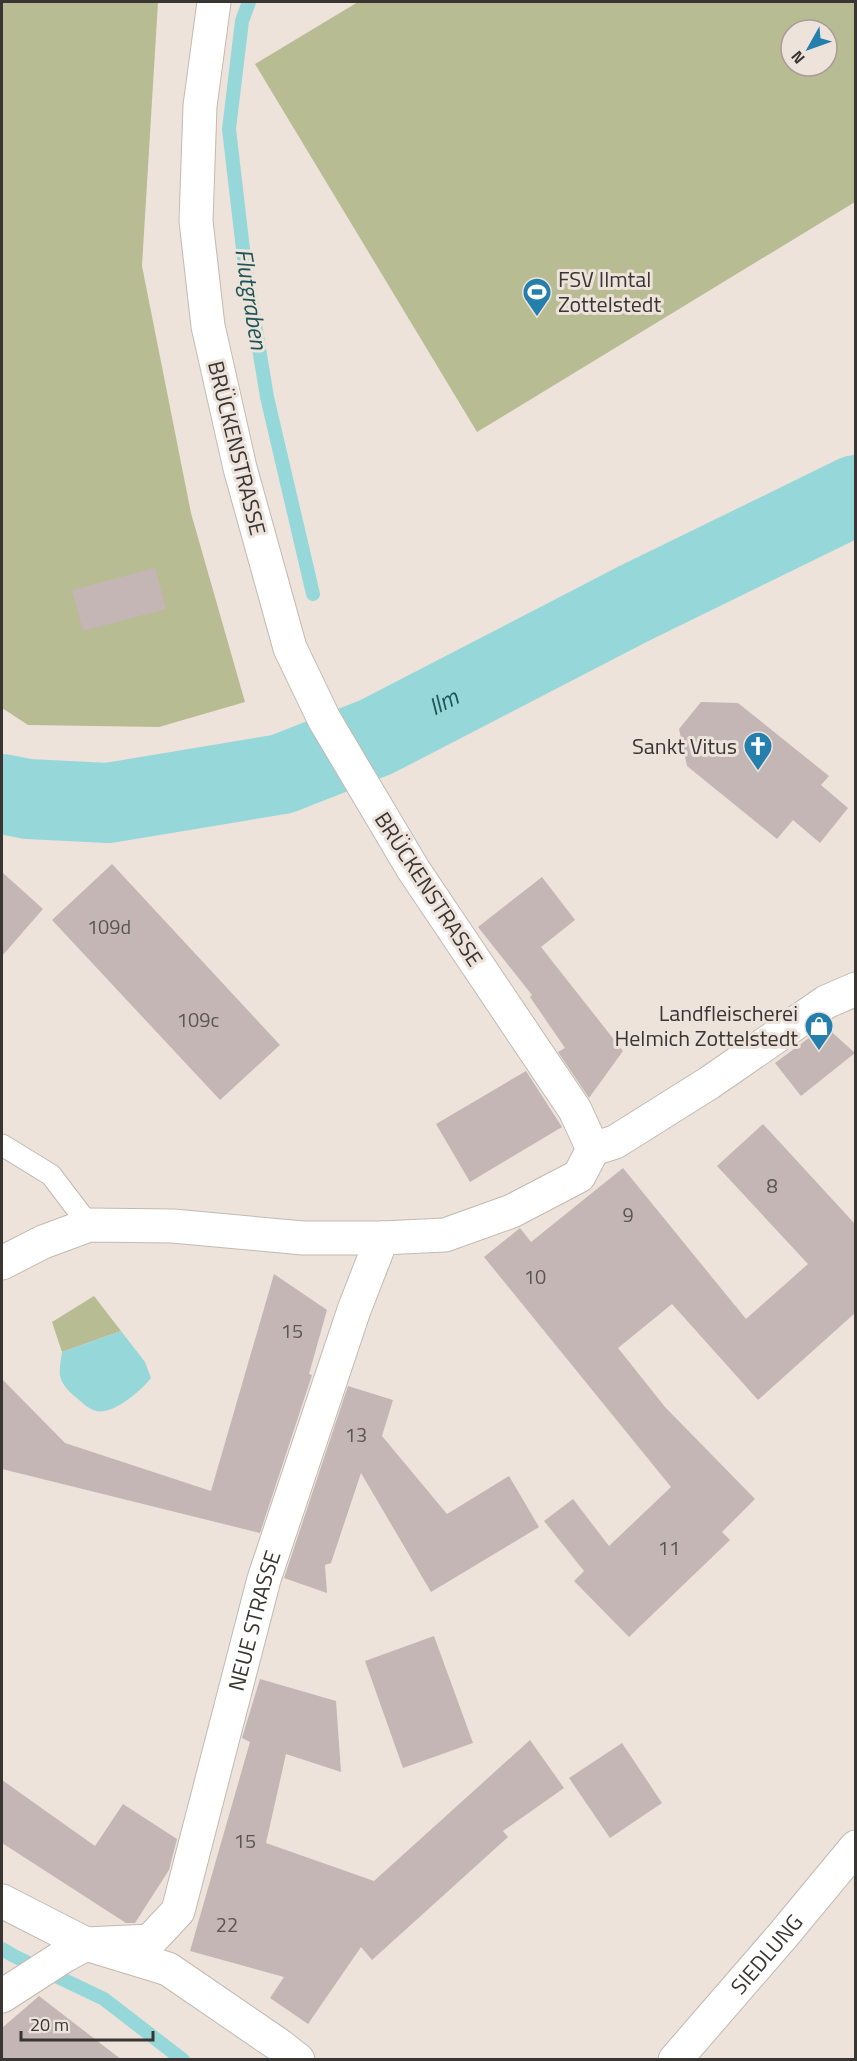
<svg xmlns="http://www.w3.org/2000/svg" width="857" height="2061" font-family="'Titillium Web',sans-serif">
<style>
.green{fill:#b8bc93;fill-rule:evenodd}
.water{fill:#96d8da}
.lines{fill:none;stroke-linecap:round;stroke-linejoin:round}
.stream{stroke:#96d8da;stroke-width:14}
.river{stroke:#96d8da;stroke-width:80}
.building{fill:#c3b6b5}
.lane-casing{stroke:#c3b9b1;stroke-width:23}
.street-casing{stroke:#c3b9b1;stroke-width:35}
.secondary-casing{stroke:#c3b9b1;stroke-width:35}
.lane{stroke:#fff;stroke-width:21}
.street{stroke:#fff;stroke-width:33}
.secondary{stroke:#fff;stroke-width:33}
.labels{text-anchor:middle;stroke-width:6;stroke-linejoin:round;paint-order:stroke}
.number-label{font-size:20px;fill:#5c5553}
.poi-label{font-size:22px;fill:#393532;stroke:#ede3db;text-anchor:end}
.street-label{font-size:22px;fill:#393532;stroke:#ede3db}
.water-label{font-size:24px;font-style:italic;fill:#1d5658;stroke:#ede3db}
</style>
<rect width="100%" height="100%" fill="#ede3db"/>
<path class="green" d="M2,2H158L142,266L191,513L245,702L159,727L28,725L2,708Z
M358,2H855V202L477,432L255,64ZM791,30H827V66H791Z
M94,1296L121,1331L62,1352L52,1322Z"/>
<path class="water" d="M121,1331L145,1362L151,1378C141,1391 113,1415 96,1411C90,1410 81,1402 77,1398C70,1393 62,1385 60,1376C59,1369 61,1359 62,1352Z"/>
<g class="lines">
<path class="stream" d="M249,2L242,21L229,129L244,258L267,397L313,594
M2,1949L14,1956L104,1999L183,2060"/>
<path class="river" id="s1" d="M2,794L28,799L108,803L282,774L376,737L635,603L856,495"/>
</g>
<path class="building" d="M155,568L166,609L83,631L72,590Z
M701,702L738,703L829,776L821,785L848,808L820,843L793,820L777,839L687,766L679,729Z
M112,864L280,1045L220,1100L52,920Z
M2,872L43,909L2,956Z
M542,877L575,920L541,947L623,1051L589,1098L558,1052L565,1048L530,997L532,995L478,927Z
M825,1026L855,1053L801,1096L775,1063Z
M526,1071L562,1127L470,1182L436,1124Z
M763,1124L855,1224V1313L758,1400L672,1304L618,1348L665,1407L755,1499L722,1532L730,1540L629,1637L574,1581L584,1571L544,1521L573,1499L609,1546L671,1487L484,1257L520,1228L531,1242L623,1168L746,1319L808,1264L717,1166Z
M274,1274L327,1310L309,1374L312,1375L260,1533L2,1469V1379L65,1443L211,1491Z
M348,1386L393,1400L382,1436L447,1514L509,1476L539,1527L431,1592L361,1473L331,1563L325,1565L327,1593L284,1578Z
M434,1636L473,1743L403,1768L365,1661Z
M260,1679L336,1701L341,1772L286,1754L266,1843L374,1881L530,1740L564,1788L503,1831L508,1837L372,1960L361,1947L308,2024L270,1998L284,1977L190,1951L250,1742L242,1738Z
M622,1743L662,1803L610,1838L569,1778Z
M2,1780L95,1846L123,1804L177,1839L169,1870L135,1923H126L2,1843Z
M39,1996L122,2060H2V2028Z"/>
<g class="lines">
<g class="lane-casing">
<path id="lane" d="M2,1145L51,1175L89,1225"/>
</g>
<g class="street-casing">
<g id="street">
<path d="M593,1149L615,1142L709,1083L826,1002L856,989"/>
<path d="M2,1901L86,1944L168,1969L279,2045L298,2060"/>
<path id="s2" d="M2,1996L64,1956L86,1944L150,1941L178,1911L264,1579L354,1310L382,1238"/>
<path id="s3" d="M675,2060L784,1934L856,1847"/>
</g>
</g>
<g class="secondary-casing">
<path id="secondary" d="M2,1263L43,1242L89,1225L173,1226L303,1238H382L445,1235L512,1211L579,1176L593,1149L575,1110L413,869L324,719L290,648L240,468L208,326L196,221L200,106L214,2"/>
</g>
<use href="#lane" class="lane"/>
<use href="#street" class="street"/>
<use href="#secondary" class="secondary"/>
</g>
<defs>
<g id="stadium-pin" transform="scale(1.5)"><path d="M0 17L-7.5 6A9.5 9.5 0 1 1 7.5 6Z" fill="#257fad" stroke="#ede3db"/><path d="M0-5a6.5 5 0 1 0 0 10a6.5 5 0 1 0 0-10ZM-3.5-1.8h7v3.6h-7Z" fill="#fff"/></g>
<g id="church-pin" transform="scale(1.5)"><path d="M0 17L-7.5 6A9.5 9.5 0 1 1 7.5 6Z" fill="#257fad" stroke="#ede3db"/><path d="M-1.2-6h2.4v3.5h3.3v2.4h-3.3V6h-2.4V-.1h-3.3v-2.4h3.3Z" fill="#fff"/></g>
<g id="shop-pin" transform="scale(1.5)"><path d="M0 17L-7.5 6A9.5 9.5 0 1 1 7.5 6Z" fill="#257fad" stroke="#ede3db"/><path d="M-5-2.5h2.3a2.7 3.5 0 0 1 5.4 0H5L5.5 6h-11ZM-1.5-2.5h3a1.5 2.3 0 0 0-3 0Z" fill="#fff"/></g>
</defs>
<g fill-rule="evenodd">
<use href="#stadium-pin" x="537" y="292"/>
<use href="#church-pin" x="758" y="746"/>
<use href="#shop-pin" x="819" y="1026"/>
</g>
<g class="labels">
<g class="number-label">
<text x="109" y="934">109d</text>
<text x="198" y="1027">109c</text>
<text x="772" y="1193">8</text>
<text x="628" y="1222">9</text>
<text x="535" y="1284">10</text>
<text x="292" y="1338">15</text>
<text x="356" y="1442">13</text>
<text x="669" y="1555">11</text>
<text x="245" y="1848">15</text>
<text x="227" y="1932">22</text>
</g>
<g class="poi-label">
<text x="558" y="287" text-anchor="start">FSV Ilmtal<tspan x="558" dy="25">Zottelstedt</tspan></text>
<text x="737" y="754">Sankt Vitus</text>
<text x="798" y="1021">Landfleischerei<tspan x="798" dy="25">Helmich Zottelstedt</tspan></text>
</g>
<g class="street-label">
<text transform="translate(237 448) rotate(76)" y="8">BRÜCKENSTRASSE</text>
<text transform="translate(429 889) rotate(57)" y="8">BRÜCKENSTRASSE</text>
<text dy="8" stroke="none"><textPath href="#s2" startOffset="504">NEUE STRASSE</textPath></text>
<text dy="8" stroke="none"><textPath href="#s3" startOffset="140">SIEDLUNG</textPath></text>
</g>
<g class="water-label">
<text transform="translate(251 299) rotate(81)" y="8">Flutgraben</text>
<text dy="8" stroke="none"><textPath href="#s1" startOffset="460">Ilm</textPath></text>
</g>
</g>
<rect width="857" height="2061" fill="none" stroke="#393532" stroke-width="6"/>
<g transform="translate(809 48) rotate(230)"><circle r="28" fill="#ede3db" stroke="#a59d97" stroke-width="1.5"/>
<path d="M0-4.5L10 22L0 15L-10 22Z" fill="#257fad"/>
<text y="-9" font-size="16" font-weight="bold" text-anchor="middle" fill="#393532">N</text>
</g>
<path d="M21 2031v9h132v-9" fill="none" stroke="#393532" stroke-width="3"/>
<text x="30" y="2031" font-size="18" fill="#393532" stroke="#ede3db" stroke-width="4.5" paint-order="stroke">20 m</text>
</svg>
